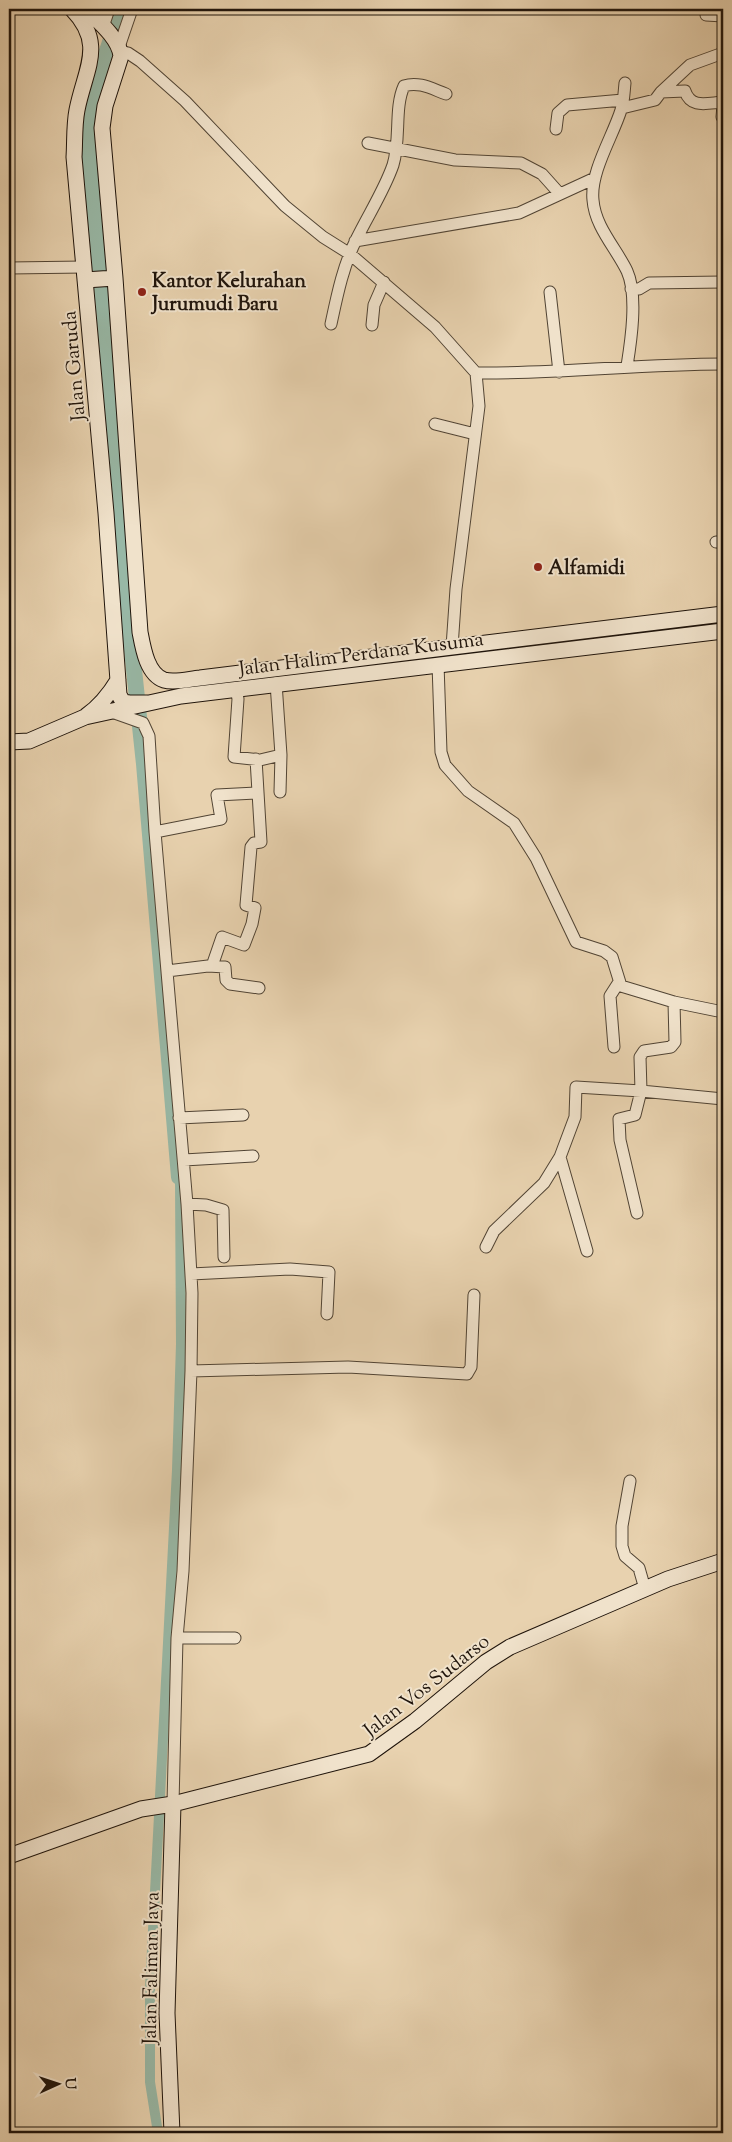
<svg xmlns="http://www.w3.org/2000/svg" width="732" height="2142" font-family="'Sorts Mill Goudy',serif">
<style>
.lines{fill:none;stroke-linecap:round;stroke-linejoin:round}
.canal{stroke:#98b8a6;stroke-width:10}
.river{stroke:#98b8a6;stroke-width:16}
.street-casing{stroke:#514434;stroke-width:13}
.secondary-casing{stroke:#1f140b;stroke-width:17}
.street{stroke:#f0e2cb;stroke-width:11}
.secondary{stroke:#f0e2cb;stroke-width:15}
.poi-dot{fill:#8f2418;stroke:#f0e2cb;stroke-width:2}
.labels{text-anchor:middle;stroke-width:4;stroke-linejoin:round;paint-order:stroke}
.poi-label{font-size:20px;font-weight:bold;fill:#1f140b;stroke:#f0e2cb;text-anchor:start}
.street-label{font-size:20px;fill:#1f140b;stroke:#f0e2cb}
</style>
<rect width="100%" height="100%" fill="#e8d2af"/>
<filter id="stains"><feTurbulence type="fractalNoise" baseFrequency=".004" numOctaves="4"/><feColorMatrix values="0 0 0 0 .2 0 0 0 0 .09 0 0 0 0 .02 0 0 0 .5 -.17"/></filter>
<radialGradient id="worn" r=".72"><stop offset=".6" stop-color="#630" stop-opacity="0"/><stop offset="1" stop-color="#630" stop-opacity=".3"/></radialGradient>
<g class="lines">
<path class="canal" d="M158,2133L150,2082V1988L177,1470L181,1344L180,1182"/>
<path class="river" d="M121,9L92,96L87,128L104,310L121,547L144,764L179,1177"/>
<g class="street-casing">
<path id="street" d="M706,15L723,16
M103,27L109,9
M119,47L132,9
M120,51L128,53L140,61L185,101L285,206L323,237L350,254L435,327L476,373L479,406L456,589L452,647
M625,83C624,92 624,102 621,110C613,136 590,172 593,200C595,227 616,248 627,271C638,295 631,341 627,366
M661,92L685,91C691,109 707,103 723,102
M622,108L655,100L661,92L690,65L723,53
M722,117L723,105
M556,129L558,113L567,105L623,100
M368,143L455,160L521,163L542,174L559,193
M355,241L519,213L595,178
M9,268L84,267
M631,289H639L649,283L723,282
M550,292L559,372
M331,324C337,296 343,266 356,240C368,215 384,191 393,165C401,139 394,108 404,86C419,81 432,89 446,94
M372,325L374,305L384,282
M476,373C558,374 640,364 723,364
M435,424L475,434
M716,542H723
M438,664L441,752L445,765L468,791L514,823L536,858L576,942L604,951L612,957L621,986L674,1002L723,1012
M276,683L281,755L280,792
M236,688L238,699L234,757L260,760L281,755
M112,712L143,723L149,736L155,832L187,1204L192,1293L191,1371L183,1571L177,1638L173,1804
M155,832L221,819L217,795L258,793
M212,966L222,937L244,945L252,924L255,908L246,905L251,847L254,843L261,842L256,759
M167,971L208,966L225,967L226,980L230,984L259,988
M674,1002L675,1042L671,1047L644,1051L640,1057L641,1091L723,1099
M614,1047L610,996L619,982
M179,1118L243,1115
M560,1157L587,1251
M184,1160L253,1156
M187,1204L206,1205L223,1210L224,1257
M486,1247L494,1231L544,1183L560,1157L575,1117L576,1087L641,1091L635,1115L619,1119L620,1140L637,1213
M191,1274L290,1269L329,1272L327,1314
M191,1371L348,1367L467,1374L471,1367L474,1295
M630,1481L622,1526V1546L625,1556L639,1568L645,1589
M177,1638H235"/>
</g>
<g class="secondary-casing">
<path id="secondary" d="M72,9C106,44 85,69 77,110C74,125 75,142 74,157L106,513L119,695L123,702L129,703H147
M86,9C98,21 119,38 121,56L105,106L102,128L115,278L140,632C143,648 147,674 164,680C175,683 189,679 200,678L723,614
M85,280L115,278
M86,716C100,706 109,695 118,680
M9,742L29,741L85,717L181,696L723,631
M9,1856L141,1809L173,1804L369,1754L415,1721L486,1662L510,1647L668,1579L723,1561
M172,2133L167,2013L173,1804"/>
</g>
<use href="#street" class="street"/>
<use href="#secondary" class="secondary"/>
</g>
<g class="poi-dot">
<circle cx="142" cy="292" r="5"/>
<circle cx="538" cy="567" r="5"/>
</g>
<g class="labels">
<g class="poi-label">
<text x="152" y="287">Kantor Kelurahan<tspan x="152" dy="23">Jurumudi Baru</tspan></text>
<text x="548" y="574">Alfamidi</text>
</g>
<g class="street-label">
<text transform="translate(73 366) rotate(-95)" y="7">Jalan Garuda</text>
<text transform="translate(361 653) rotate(-7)" y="7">Jalan Halim Perdana Kusuma</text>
<text transform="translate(426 1685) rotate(-38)" y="7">Jalan Vos Sudarso</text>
<text transform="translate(150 1968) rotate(-89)" y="7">Jalan Faliman Jaya</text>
</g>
</g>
<rect width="732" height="2142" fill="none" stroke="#e8d2af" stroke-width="30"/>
<rect x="10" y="10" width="712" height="2122" fill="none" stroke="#1f140b" stroke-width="2.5"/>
<rect x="15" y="15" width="702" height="2112" fill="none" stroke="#1f140b"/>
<g transform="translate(58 2084) rotate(87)" stroke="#f0e2cb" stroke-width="4" paint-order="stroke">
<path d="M0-4L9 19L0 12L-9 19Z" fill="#1f140b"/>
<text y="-8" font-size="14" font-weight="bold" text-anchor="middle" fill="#1f140b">U</text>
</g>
<rect width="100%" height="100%" filter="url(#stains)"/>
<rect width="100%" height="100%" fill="url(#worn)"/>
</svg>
